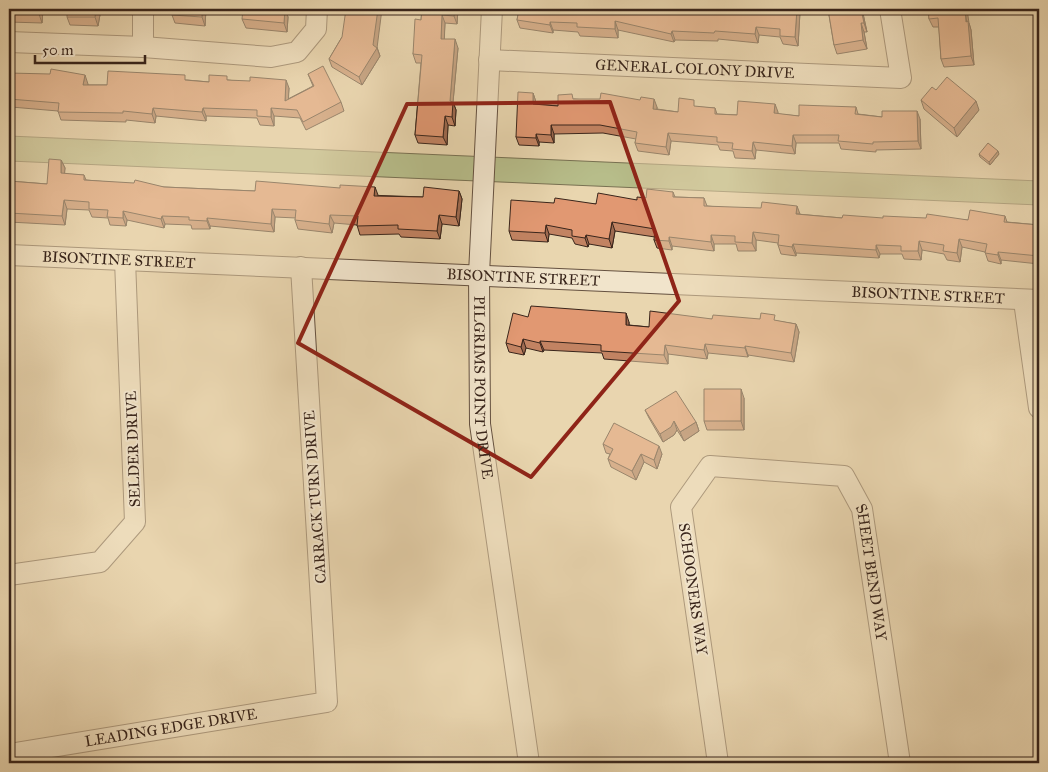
<svg xmlns="http://www.w3.org/2000/svg" width="1048" height="772" font-family="'IM FELL Great Primer',serif">
<style>
.green{fill:#b7bd8a;stroke:#787152}
.lines{fill:none;stroke-linecap:round;stroke-linejoin:round}
.stream{stroke:#717e72;stroke-width:4.5}
.minor-casing{stroke:#655140;stroke-width:22}
.minor{stroke:#f1e4cb;stroke-width:20}
.wall{fill:#c28362;stroke:#39251b}
.shaded-wall{fill:#9e6a50;stroke:#39251b}
.building{fill:#e19872;stroke:#39251b}
.marked{fill:none;stroke:#8f2418;stroke-width:4;stroke-linejoin:round}
.labels{text-anchor:middle;stroke-width:4;stroke-linejoin:round;paint-order:stroke}
.street-label{font-size:15px;fill:#39251b;stroke:#f1e4cb}
</style>
<rect width="100%" height="100%" fill="#e9d6af"/>
<filter id="stains"><feTurbulence type="fractalNoise" baseFrequency=".004" numOctaves="4"/><feColorMatrix values="0 0 0 0 .2 0 0 0 0 .09 0 0 0 0 .02 0 0 0 .5 -.17"/></filter>
<radialGradient id="worn" r=".72"><stop offset=".6" stop-color="#630" stop-opacity="0"/><stop offset="1" stop-color="#630" stop-opacity=".3"/></radialGradient>
<path class="green" d="M9,136L1039,181V205L9,161Z"/>
<g class="lines">
<path class="stream" d="M1036,9L1039,30"/>
<g class="minor-casing">
<g id="minor">
<path id="s1" d="M492,9L479,274L480,424L529,763"/>
<path d="M9,42L143,47L271,57L297,52L316,29L317,9"/>
<path d="M143,47V9"/>
<path id="s2" d="M489,60L901,78L890,9"/>
<path id="s3" d="M9,255L1039,300"/>
<path d="M1024,301L1039,408"/>
<path d="M9,575L100,562L135,522L125,260"/>
<path id="s4" d="M9,754L327,702L301,267"/>
<path id="s5" d="M718,763L681,507L710,466L844,476L862,509L900,763"/>
</g>
</g>
<use href="#minor" class="minor"/>
</g>
<path class="wall" d="M9,9H43L42,23L9,22Z
M101,9L98,26L70,25L67,17Z
M173,9H206L205,26L175,23L172,15Z
M285,9L288,17L287,32L246,28L242,19Z
M422,9H458L457,24L445,23L444,39L458,48L453,102L456,110L455,126L448,125L447,145L418,143L415,135L421,63H416L413,54L421,20Z
M519,9H799L800,12L798,46L783,44L780,37L759,35L758,43L718,39V41L675,40L674,42L618,30V38L580,36L578,32L553,30V33L520,28L517,20Z
M828,9H862L867,32H864L867,49L837,54L834,45Z
M928,9L969,23L971,30L974,65L944,67L941,59L939,27H933L929,19Z
M342,37L377,47L380,56L362,85L332,67L329,59Z
M9,73L88,84V85H107L187,80L209,82L228,80L289,88L288,99L313,86L308,74L341,102L344,111L306,130L300,118L274,116V126L260,125L257,118L206,116V121L156,116L155,123L126,120V122L61,120L58,111L11,107L9,101Z
M936,90L979,110L957,137L924,109L921,100Z
M533,93L536,102V104L558,106L574,99L657,107V109L678,112L697,107L715,108L717,114L737,115L778,112L777,114L799,116L856,107L858,114L882,117L920,119L921,149L876,150V152L841,149L839,143H796L795,154L756,150L755,159L735,158L733,151L720,150L718,145L671,141L669,155L638,151L635,143L636,139L603,133L554,134V143L539,142V146L519,145L516,137Z
M979,154H999L990,165L980,157Z
M61,160L65,168L64,174L84,175L86,180L164,187L255,191L423,197L459,191L462,199L459,226L442,224L440,239L401,237L399,234L360,235L357,225L334,223L332,233L298,229L295,220L296,218L275,217L274,232L210,226V229H192L191,225L165,224L164,228L127,220L126,226L110,225L108,218L92,217L89,210L67,209L65,225L9,222V181L47,184Z
M673,192L675,197L704,198L707,206L842,218L968,220L1005,216L1007,222L1039,225V264L1001,260V264L988,261L985,252L962,247L960,262L947,260L944,254L922,250L921,260L904,259L902,254H880L879,258L796,253V256L781,254L778,245V243L756,240V251H738L736,244H714V251L672,246V250L657,248L654,240L655,237L615,231L612,248L589,244L588,247L575,244L572,238L549,234L548,242L512,240L509,231L554,203L596,204L637,200Z
M528,317L629,322V325L649,327L712,319L777,321L796,324L799,332L794,362L748,355V357L708,353L707,359L668,354V364L604,359L602,353L544,350L543,352L526,348L524,355L509,352L506,343Z
M744,398V430H707L704,421Z
M645,410L696,422L699,431L684,441L677,430L674,435L663,442L649,418Z
M603,444L662,454L657,469L644,462L636,480L611,467L608,459L610,454L606,453Z"/>
<path class="shaded-wall" d="M39,9H43L42,23L39,14Z
M96,9H101L98,26L95,17Z
M202,9H206L205,26L202,17Z
M285,9L288,17L287,32L284,23Z
M378,9H382L377,48L380,56L362,85L359,77Z
M455,9H458L457,24L454,16Z
M797,9H799L800,12L798,46L795,37Z
M861,9H862L867,32L864,23Z
M965,9H967L969,23L971,30L974,65L971,56Z
M442,15L445,23L444,47L441,39Z
M615,21L618,30V38L615,29Z
M550,22L553,30V33L550,25Z
M861,23L864,32L867,49L863,40Z
M756,27L759,35L758,43L755,34Z
M672,31L675,40L674,42L671,34Z
M455,39L458,48L453,102L456,110L455,126L452,117L450,101Z
M85,75L88,84L86,93L83,85Z
M286,80L289,88L288,110L285,101Z
M533,93L536,102V112L533,104Z
M654,99L657,107L656,117L653,109Z
M976,101L979,110L957,137L954,128Z
M775,104L778,112L777,122L774,113Z
M153,108L156,116L155,123L152,114Z
M203,108L206,116V121L202,112Z
M271,108L274,116V126L271,117Z
M917,111L920,119L921,149L918,141Z
M445,116L448,125L447,145L443,137Z
M551,125L554,134V143L551,135Z
M668,133L671,141L669,155L666,147Z
M536,134L539,142V146L536,138Z
M793,135L796,143L795,154L792,146Z
M753,142L756,150L755,159L752,151Z
M998,151L999,154L990,165L989,162Z
M61,160L65,168L64,182L61,173Z
M375,187L378,195L377,204L374,196Z
M459,191L462,199L459,226L456,217Z
M64,200L67,209L65,225L62,216Z
M797,206L800,214H796Z
M272,209L275,217L274,232L271,224Z
M123,211L127,220L126,226L123,218Z
M330,215L334,223L332,233L329,224Z
M439,215L442,224L440,239L437,231Z
M162,216L165,224L164,228L161,219Z
M207,218L210,226V229L207,221Z
M612,222L615,231L612,248L609,239Z
M546,225L549,234L548,242L545,233Z
M753,232L756,240V251L752,243Z
M586,235L589,244L588,247L585,238Z
M711,235L714,244V251L711,242Z
M669,237L672,246V250L669,241Z
M959,239L962,247L960,262L957,253Z
M919,241L922,250L921,260L918,251Z
M793,244L796,253V256L792,247Z
M876,245L880,254L879,258L876,250Z
M998,252L1001,260V264L998,255Z
M626,313L629,322V334L626,325Z
M796,324L799,332L794,362L791,353Z
M523,339L526,348L524,355L521,347Z
M540,341L544,350L543,352L540,343Z
M705,344L708,353L707,359L704,350Z
M665,345L668,354V364L664,355Z
M745,346L748,355V357L745,348Z
M741,389L744,398V430L741,421Z
M674,421L677,430L674,435L663,442L660,434Z
M696,422L699,431L684,441L680,432Z
M659,446L662,454L657,469L654,460Z
M641,454L644,462L636,480L632,471Z"/>
<path class="building" d="M9,9H39V14L9,13Z
M67,9H96L95,17H67Z
M173,9H202V17L172,15Z
M243,9H285L284,23L242,19Z
M346,9H378L373,45L377,48L359,77L329,59L342,37Z
M422,9H455L454,16L442,15L441,39H455L450,101L453,102L452,117L445,116L443,137L415,135L422,55L413,54L415,19L421,20Z
M519,9H797L795,37L780,36V29L756,27L755,34L715,31L714,33L672,31L671,34L615,21V29L577,27V23L550,22V25L517,20Z
M828,9H861L864,23H861L863,40L834,45Z
M928,9H965L966,22L968,21L971,56L941,59L938,18L929,19Z
M323,66L341,102L303,122L297,110L271,108V117L257,116V110L203,108L202,112L153,108L152,114L123,111V113L58,112L59,103L9,99V73L50,74L51,69L85,75L83,85H107L108,71L185,75V80L209,82V75L227,76V80L250,81V77L286,80L285,101L314,86L308,74Z
M947,77L976,101L954,128L921,100L932,87L936,90Z
M518,92L533,93V104L558,106V95L572,94L573,99H600L601,93L640,100L641,97L654,99L653,109L678,112L679,98L694,100V106L715,108V114L737,115L738,101L775,104L774,113L799,116V105L856,107L855,114L882,117V111H917L918,141L873,142V144L838,141L839,135H793L792,146L753,142L752,151L732,149L733,143L717,142V137L668,133L666,147L635,143L637,132L600,125H551V135L536,134V138L516,137Z
M988,143L998,151L989,162L979,154Z
M49,159L61,160V173L84,175V180L134,183L135,180L164,187L255,191L256,181L340,188V185L375,187L374,196L423,197L424,187L459,191L456,217L439,215L437,231L398,229V225L357,226L358,216L330,215L329,224L295,220L296,210L272,209L271,224L207,218V221L189,220V217L162,216L161,219L123,211V218L107,217L108,210L89,209V202L64,200L62,216L9,213V181L47,184Z
M647,189L673,192V197L704,198V206L761,208L762,202L797,206L796,214L842,218L843,215L883,218V216L926,218L927,214L968,220L970,210L1005,216L1004,222L1039,225V256L998,252V255L985,253L987,244L959,239L957,253L943,251L944,245L919,241L918,251H901V246L876,245V250L793,244L792,247L778,245L779,235L753,232L752,243L735,242V236L711,235V242L669,237V241L654,240L655,229L612,222L609,239L586,235L585,238L572,236V230L546,225L545,233L509,231L511,200L554,203L555,198L596,204L598,193L637,200V197L646,198Z
M531,306L626,313V325L649,327L650,311L712,319L713,315L760,319L761,313L775,315L774,320L796,324L791,353L745,346V348L705,344L704,350L665,345L664,355L601,351V345L540,341V343L523,339L521,347L506,343L513,313L528,317Z
M704,389H741V421H704Z
M676,391L696,422L680,432L674,421L671,427L660,434L645,410Z
M614,423L659,446L654,460L641,454L632,471L608,459L613,449L603,444Z"/>
<path d="M0 0H1048V772H0ZM610,102L679,301L531,477L298,343L407,104Z" fill="#e9d6af" fill-opacity=".55" fill-rule="evenodd"/>
<path class="marked" d="M610,102L679,301L531,477L298,343L407,104Z"/>
<g class="labels">
<g class="street-label">
<text dy="5" stroke="none"><textPath href="#s2" startOffset="206">GENERAL COLONY DRIVE</textPath></text>
<text dy="5" stroke="none"><textPath href="#s3" startOffset="110">BISONTINE STREET</textPath></text>
<text dy="5" stroke="none"><textPath href="#s3" startOffset="515">BISONTINE STREET</textPath></text>
<text dy="5" stroke="none"><textPath href="#s3" startOffset="920">BISONTINE STREET</textPath></text>
<text dy="5" stroke="none"><textPath href="#s1" startOffset="379">PILGRIMS POINT DRIVE</textPath></text>
<text transform="translate(133 449) rotate(-92)" y="5">SELDER DRIVE</text>
<text transform="translate(315 497) rotate(-94)" y="5">CARRACK TURN DRIVE</text>
<text dy="5" stroke="none"><textPath href="#s5" startOffset="545">SHEET BEND WAY</textPath></text>
<text transform="translate(693 589) rotate(82)" y="5">SCHOONERS WAY</text>
<text dy="5" stroke="none"><textPath href="#s4" startOffset="164">LEADING EDGE DRIVE</textPath></text>
</g>
</g>
<rect width="1048" height="772" fill="none" stroke="#e9d6af" stroke-width="30"/>
<rect x="10" y="10" width="1028" height="752" fill="none" stroke="#39251b" stroke-width="2.5"/>
<rect x="15" y="15" width="1018" height="742" fill="none" stroke="#39251b"/>
<path d="M35 55v8h110v-8" fill="none" stroke="#39251b" stroke-width="2.5"/>
<text x="42" y="55" font-size="15" fill="#39251b" stroke="#f1e4cb" stroke-width="4" paint-order="stroke">50 m</text>
<rect width="100%" height="100%" filter="url(#stains)"/>
<rect width="100%" height="100%" fill="url(#worn)"/>
</svg>
